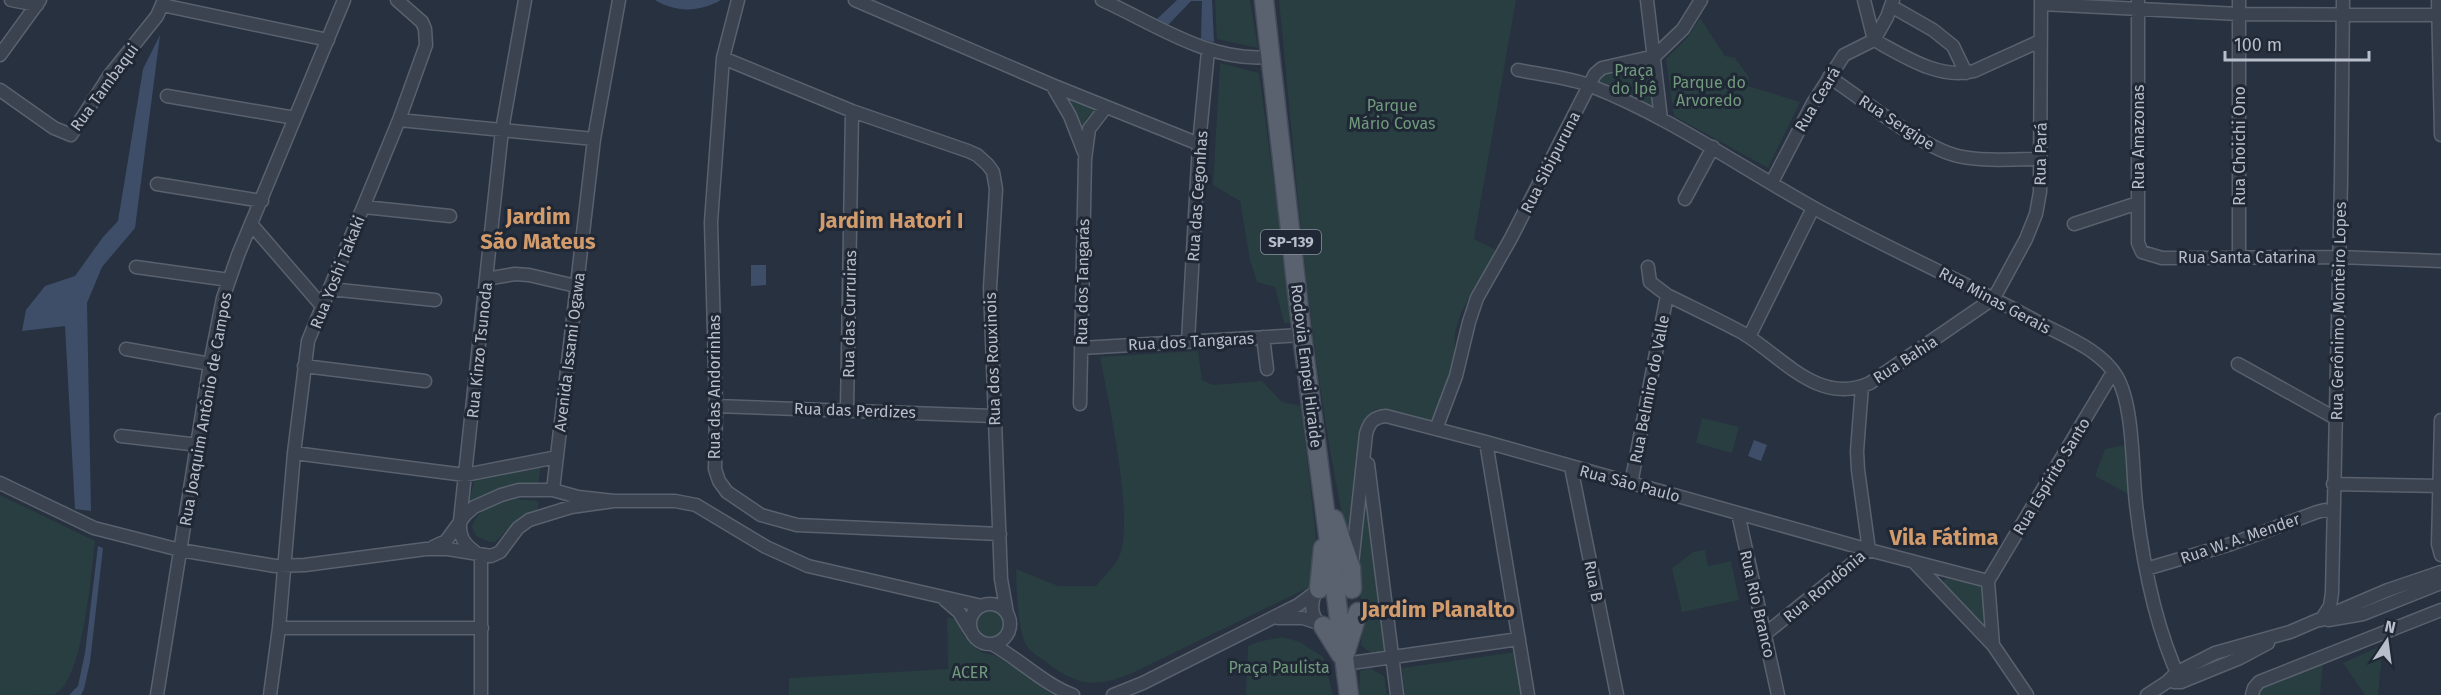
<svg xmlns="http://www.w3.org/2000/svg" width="2441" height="695" font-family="'Fira Sans',sans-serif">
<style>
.green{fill:#293e41}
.water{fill:#3e4e68}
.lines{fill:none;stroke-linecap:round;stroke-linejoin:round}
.minor-casing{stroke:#59616e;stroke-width:15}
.primary-casing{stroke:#454c5a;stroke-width:21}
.minor{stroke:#3b4350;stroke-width:12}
.primary{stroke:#5a6270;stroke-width:18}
.labels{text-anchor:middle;stroke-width:6;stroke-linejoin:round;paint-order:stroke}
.shield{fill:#202836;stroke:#8a929e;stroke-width:1.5}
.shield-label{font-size:15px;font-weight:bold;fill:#b8bfca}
.park-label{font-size:16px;fill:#709a7b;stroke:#202836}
.street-label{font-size:16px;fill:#b8bfca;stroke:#202836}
.district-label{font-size:22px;font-weight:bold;fill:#d19b6c;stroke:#202836}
</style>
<rect width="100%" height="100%" fill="#273140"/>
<path class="green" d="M1215,0H1250L1258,48L1217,39Z
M1279,0H1516L1474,239L1496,250L1461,313L1455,332L1454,366L1434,421L1376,409L1368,416L1361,431L1347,538C1309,362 1297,180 1279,0Z
M1700,18L1725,56L1735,58L1749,77L1748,86L1800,102L1768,168L1674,116L1666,59L1687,38Z
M1647,62L1649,65L1656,113L1599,80L1604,72Z
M1220,63L1259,73L1293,323H1284L1275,287L1257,282L1250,260L1240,201L1213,185Z
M1070,97L1093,107L1094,111L1086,119L1083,132L1079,131L1066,101Z
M1198,351L1202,380L1213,385L1262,381L1282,402L1301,406L1316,537L1318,566L1310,587L1128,675C1092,688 1076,685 1046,662C1041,658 1032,653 1028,648C1017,633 1017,588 1016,569L1058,586H1096C1103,577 1114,567 1119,557C1135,521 1108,399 1100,357Z
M1702,418L1739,427L1732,453L1696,443Z
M2125,445L2130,495L2095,476L2105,449Z
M541,463L538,487L468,508L475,476Z
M1365,485L1385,652C1374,653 1369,653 1361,645L1364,605L1357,588L1356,569Z
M0,495L95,541C91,572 84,679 55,694C44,695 13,695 0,695Z
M516,499L538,501V508L534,514L517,520L495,542H489L476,536L472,527C477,507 498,502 516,499Z
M1705,550L1708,566L1731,561L1739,600L1682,612L1672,568L1693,552Z
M1950,577L1983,583L1987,636L1944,591V580Z
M975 624a15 15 0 1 1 30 0a15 15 0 1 1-30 0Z
M948,617L957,620L962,633L974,647L983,653L994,655L1016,668L1053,695H789V678L948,669L947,621Z
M1282,637L1300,642L1323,657L1333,695H1246L1248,646L1258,642Z
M2383,645L2378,695H2365L2343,663Z
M1516,652L1523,695H1405L1402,668Z
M2323,663L2320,695H2256L2259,688Z
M1370,668L1384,676L1387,695H1359L1360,671Z"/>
<path class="water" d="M655,0H721C700,12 676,13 655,0Z
M1177,0H1212L1214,42L1201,39L1202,1H1191L1168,25L1157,19Z
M160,35L135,228L102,267L87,303L91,511L75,509L65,326L22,331L26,310L45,286L75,276L103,237L118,221L143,69Z
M751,265H766V285L751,286Z
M1754,440L1767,445L1761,461L1748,456Z
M98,546L103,548L90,662L84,689L81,695H69L78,686L85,653Z"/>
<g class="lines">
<g class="minor-casing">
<path id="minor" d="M11,0L37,5
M738,0L723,58L711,222L716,406L715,469L719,481L727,492L761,515L797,525L1000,534
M855,0L1052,85L1199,144
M1102,0C1155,24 1208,62 1268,57
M1647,0L1661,119
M1864,0L1874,40C1904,56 1939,80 1974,71L2040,41
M2138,0V243L2142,252L2162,258L2339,257L2441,261
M2438,0L2441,135
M2041,4L2239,14L2441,15
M162,5L328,40
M1891,6L1933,30L1953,46L1966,73
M0,55L40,0
M1655,56L1683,29L1701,0
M723,58L852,111L968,151L977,155L988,165L993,172L996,189L990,288L1001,579L1007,613
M1518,70C1542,75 1569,77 1591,86C1670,117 1740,167 1814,208C1886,248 1963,281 2036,321C2063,336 2101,349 2117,377C2134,407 2132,469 2136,504C2143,565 2155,627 2181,682
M1829,77C1863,99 1922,148 1958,156C1985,162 2014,159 2041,159
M1052,85L1070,116L1084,152
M0,90L54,128L71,135L109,76L157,16L164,0
M167,96L295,118
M399,120L594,139
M1772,182L1813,103L1844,55L1874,40L1887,17L1893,0
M157,184L262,201
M1685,199L1713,147
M364,207L450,216
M251,224L322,306
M2074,224L2138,203
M2239,257V0
M136,267L229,280
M486,279L515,274L529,275L576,286
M330,289L435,300
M1667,295C1691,307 1717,319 1741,332C1780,354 1818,407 1870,383L1994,298L2026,239L2036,214L2040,192L2041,0
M1263,337L1267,369
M1749,337L1813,208
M1188,341L1199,144L1208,51
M1081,348L1302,335
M126,349L210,364
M2238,364L2335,418
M304,366L425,381
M1080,404L1085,159L1089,129L1106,107
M716,406L994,416
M847,409L852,111
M2441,420L2438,544L2441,555
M1436,429L1456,376L1469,322L1477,298L1511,238L1595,74L1602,68L1655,56
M121,436L199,445
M1486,442L1528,695
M294,453L465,475L557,457
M1368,464L1397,695
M1571,467L1617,695
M0,483L94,528L180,550L275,566L305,565L426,549H448L491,556L500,552L518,528L529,520L571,507L614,501
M1631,484L1667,295L1650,282L1648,267
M2333,484L2440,486
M553,490L594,139L619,0
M1738,513L1778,695
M433,547L446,541L465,515L474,507L501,495L519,490H553L578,497L614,501H675L696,505L766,547L808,566L982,606
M475,552C463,543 459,536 460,521L502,130L525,0
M1915,563L1993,645L2027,695
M1352,564L1366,434C1369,423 1373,417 1386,416L1486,442L1869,550L1988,581
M2146,569L2231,544L2317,512L2325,510L2333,513
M1988,581L2113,372
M1988,581L1993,645
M1316,591C1309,607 1311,623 1329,628
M945,600L959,612L970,630
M970 624a20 20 0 1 1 40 0a20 20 0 1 1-40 0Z
M1278,618H1303L1318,623
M2321,620L2330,606L2332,593L2341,181L2343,0
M2328,620L2363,614L2441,583
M279,628H482
M1765,634L1869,550L1858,470L1857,451L1862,386
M992,644C1019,659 1045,685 1073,695
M1344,664L1519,639
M2174,682H2181L2240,658L2268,643
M157,695L210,364L223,298L238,255L344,0
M270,695L279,628L294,453L308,341L399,120L426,45L425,29L422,22L397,0
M481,695V555
M1113,695L1143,683L1298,605L1325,585
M2147,695L2167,682L2176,673L2215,653L2290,632L2388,590L2441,572
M2252,695L2254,688L2259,682L2441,610"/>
</g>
<g class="primary-casing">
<path id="primary" d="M1264,0L1302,335L1349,695
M1334,519L1351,568L1352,589
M1319,589L1323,548
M1323,626L1341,655
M1345,654L1358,612"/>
</g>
<use href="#minor" class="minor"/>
<use href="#primary" class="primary"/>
</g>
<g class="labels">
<rect class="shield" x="1261" y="230" width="60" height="24" rx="4.5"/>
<g class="shield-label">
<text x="1291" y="247">SP-139</text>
</g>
<g class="park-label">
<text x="1634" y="76">Praça<tspan x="1634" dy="18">do Ipê</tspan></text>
<text x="1709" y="88">Parque do<tspan x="1709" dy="18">Arvoredo</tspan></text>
<text x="1392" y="111">Parque<tspan x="1392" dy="18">Mário Covas</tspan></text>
<text x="1279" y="673">Praça Paulista</text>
<text x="970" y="678">ACER</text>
</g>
<g class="street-label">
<text transform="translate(104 87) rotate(-54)" y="6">Rua Tambaqui</text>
<text transform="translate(1817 99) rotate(-59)" y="6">Rua Ceará</text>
<text transform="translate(1897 122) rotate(33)" y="6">Rua Sergipe</text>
<text transform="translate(2138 137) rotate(-90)" y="6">Rua Amazonas</text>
<text transform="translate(2239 146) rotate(-90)" y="6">Rua Choichi Ono</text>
<text transform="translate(2040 154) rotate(-89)" y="6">Rua Pará</text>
<text transform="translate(1550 162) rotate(-63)" y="6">Rua Sibipuruna</text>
<text transform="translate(1197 196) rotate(-86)" y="6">Rua das Cegonhas</text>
<text x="2247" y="263">Rua Santa Catarina</text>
<text transform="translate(337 272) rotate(-68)" y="6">Rua Yoshi Takaki</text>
<text transform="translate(1082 282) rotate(-89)" y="6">Rua dos Tangarás</text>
<text transform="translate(1995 300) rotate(28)" y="6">Rua Minas Gerais</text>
<text transform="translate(2338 311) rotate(-89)" y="6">Rua Gerônimo Monteiro Lopes</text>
<text transform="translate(849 314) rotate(-89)" y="6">Rua das Curruiras</text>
<text transform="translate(1191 341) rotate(-3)" y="6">Rua dos Tangaras</text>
<text transform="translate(479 350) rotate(-84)" y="6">Rua Kinzo Tsunoda</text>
<text transform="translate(569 352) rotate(-83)" y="6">Avenida Issami Ogawa</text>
<text transform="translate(992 359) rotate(-92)" y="6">Rua dos Rouxinois</text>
<text transform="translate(1905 359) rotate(-33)" y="6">Rua Bahia</text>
<text transform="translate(1307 366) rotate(83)" y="6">Rodovia Empei Hiraide</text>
<text transform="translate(714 387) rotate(-90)" y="6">Rua das Andorinhas</text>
<text transform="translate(1649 389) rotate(-79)" y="6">Rua Belmiro do Valle</text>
<text transform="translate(205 409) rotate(-80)" y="6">Rua Joaquim Antônio de Campos</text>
<text transform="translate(855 410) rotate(2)" y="6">Rua das Perdizes</text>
<text transform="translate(2051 476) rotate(-59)" y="6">Rua Espírito Santo</text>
<text transform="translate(1630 483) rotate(15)" y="6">Rua São Paulo</text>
<text transform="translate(2240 538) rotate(-19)" y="6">Rua W. A. Mender</text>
<text transform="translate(1594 581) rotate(79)" y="6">Rua B</text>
<text transform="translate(1824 586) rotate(-40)" y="6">Rua Rondônia</text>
<text transform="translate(1758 604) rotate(77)" y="6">Rua Rio Branco</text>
</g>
<g class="district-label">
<text x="538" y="224">Jardim<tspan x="538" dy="25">São Mateus</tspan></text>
<text x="891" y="228">Jardim Hatori I</text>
<text x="1944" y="545">Vila Fátima</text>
<text x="1438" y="617">Jardim Planalto</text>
</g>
</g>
<g transform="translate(2387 641) rotate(13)" stroke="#202836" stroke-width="4.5" paint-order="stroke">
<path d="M0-4.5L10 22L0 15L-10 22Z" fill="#b8bfca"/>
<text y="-9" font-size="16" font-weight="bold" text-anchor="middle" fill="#b8bfca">N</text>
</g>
<path d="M2225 51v9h144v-9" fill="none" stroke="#b8bfca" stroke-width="3"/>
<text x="2234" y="51" font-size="18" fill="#b8bfca" stroke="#202836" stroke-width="4.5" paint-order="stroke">100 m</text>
</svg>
